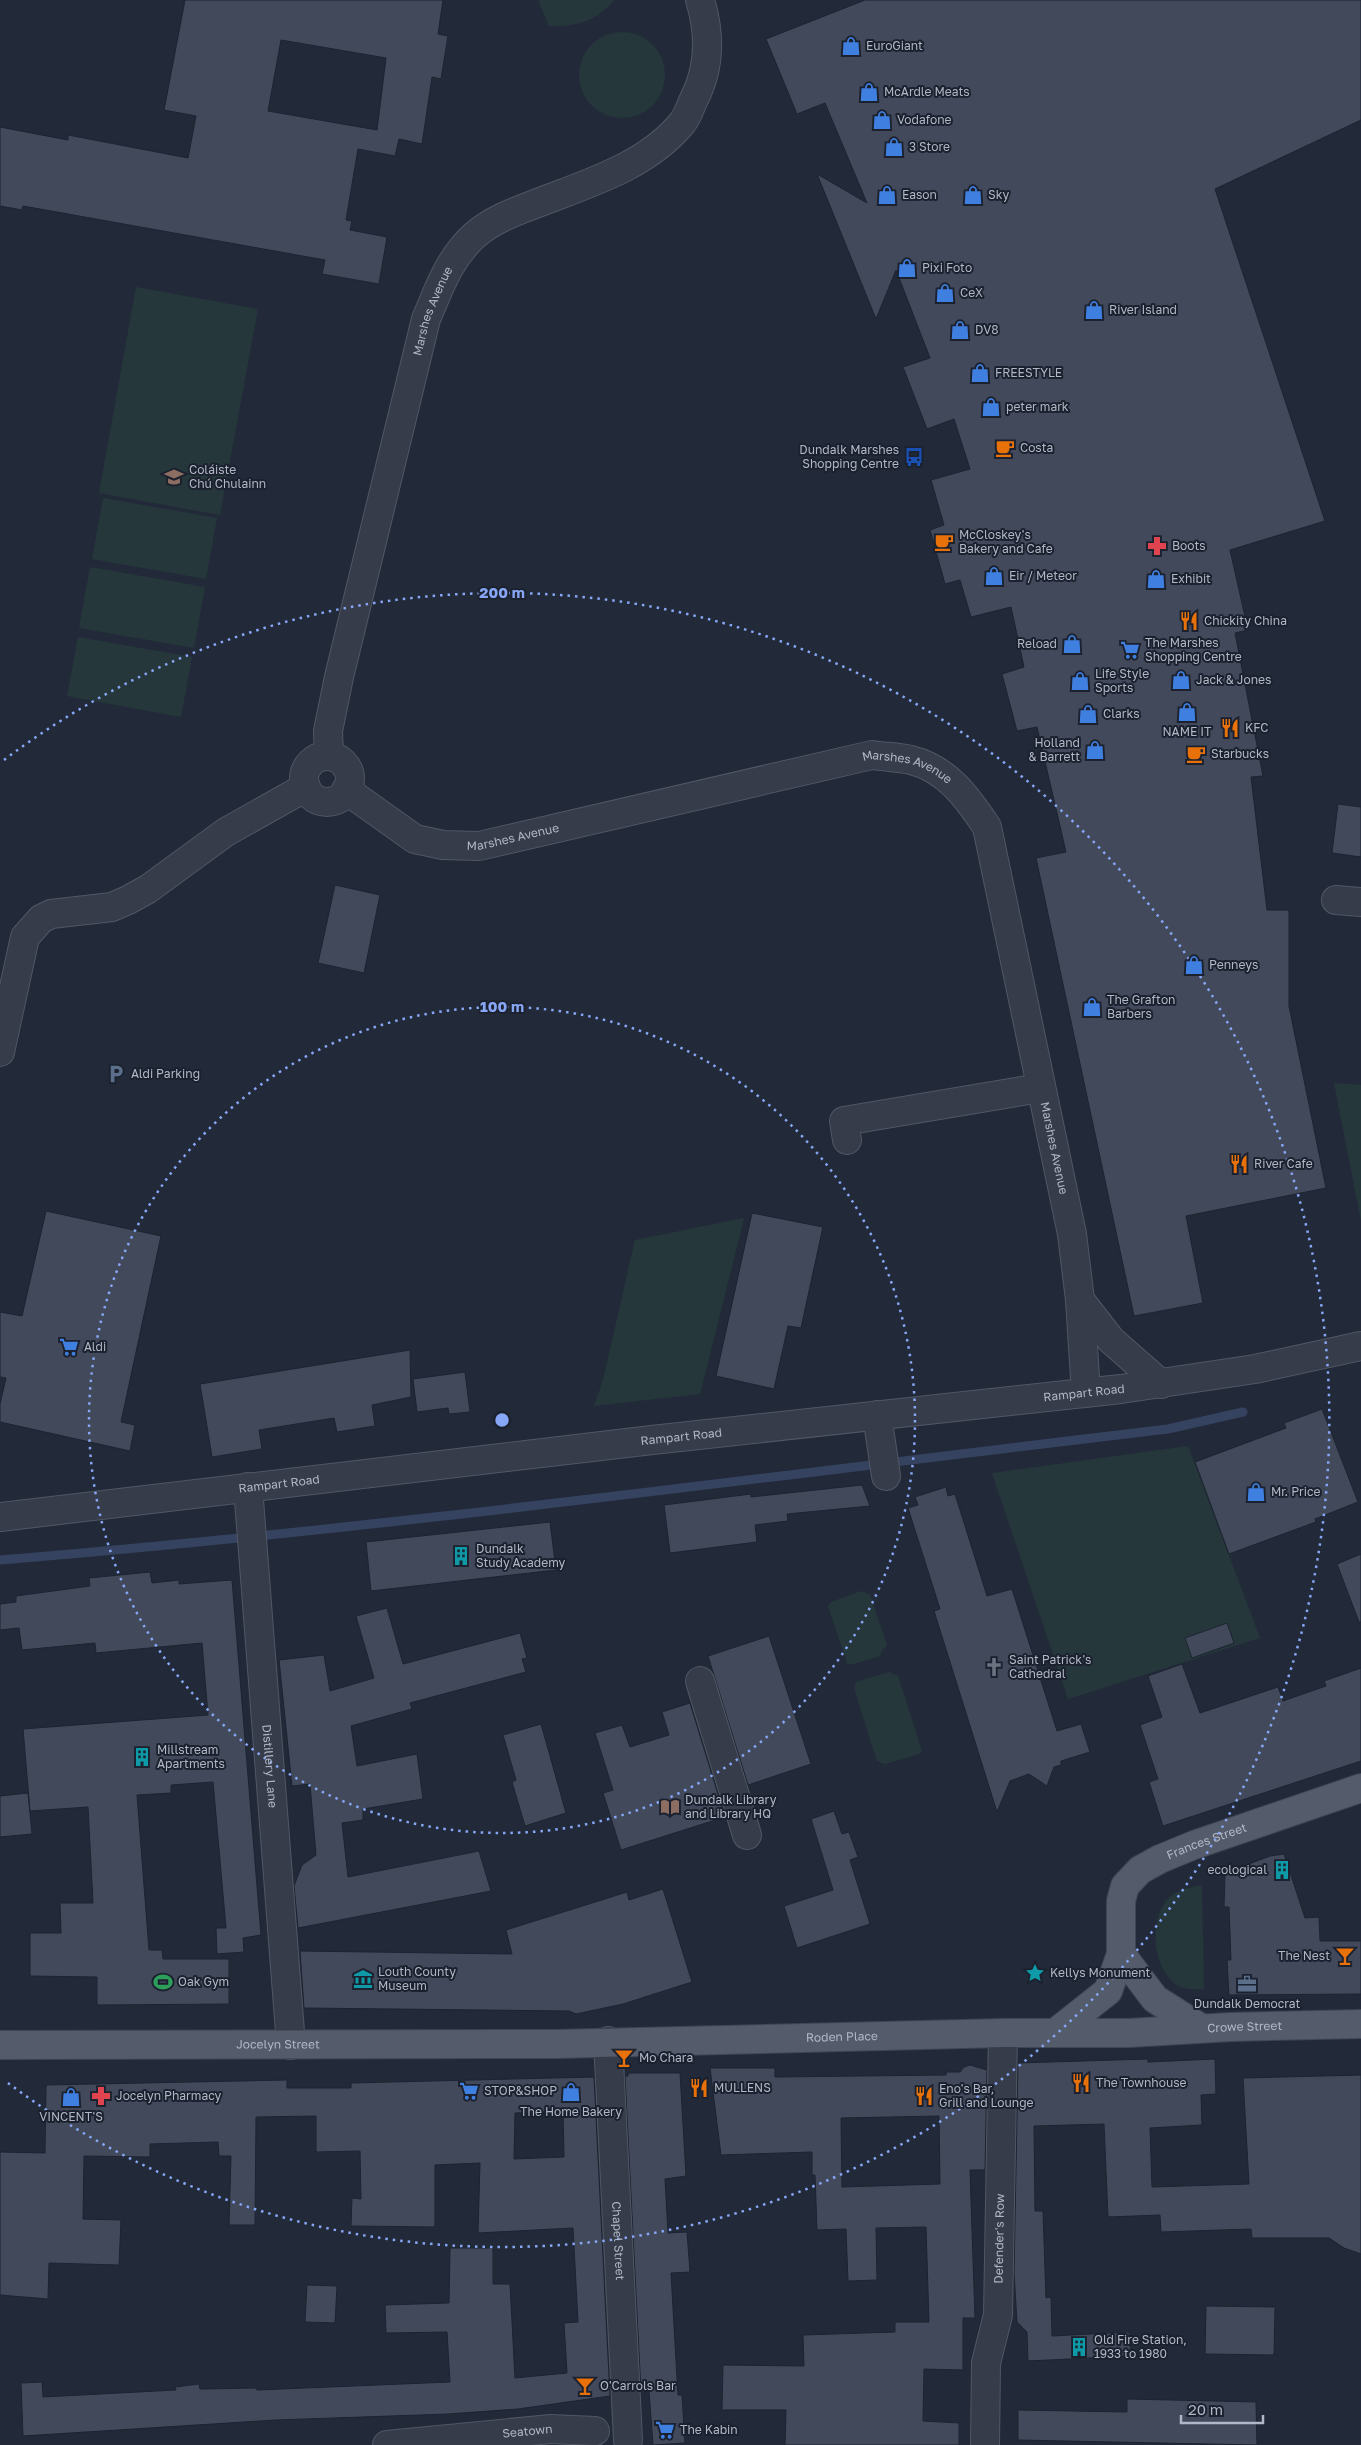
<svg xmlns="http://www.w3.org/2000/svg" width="1361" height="2445" font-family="'Golos Text',sans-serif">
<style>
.green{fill:#25373b}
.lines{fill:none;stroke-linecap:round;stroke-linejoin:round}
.stream{stroke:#364360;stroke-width:9}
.building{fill:#41495b;stroke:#1d2330;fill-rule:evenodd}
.minor-casing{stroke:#515764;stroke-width:30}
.major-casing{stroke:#3f4553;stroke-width:30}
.minor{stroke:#363c4a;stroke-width:28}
.major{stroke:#545b6a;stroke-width:28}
.ring{fill:none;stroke:#87a6f5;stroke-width:2.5;stroke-dasharray:2.5 5}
.labels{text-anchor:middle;stroke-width:4;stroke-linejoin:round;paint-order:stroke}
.poi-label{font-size:12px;fill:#b1b7c6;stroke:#1b212e;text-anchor:start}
.street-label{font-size:12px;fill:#b1b7c6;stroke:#1b212e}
.centre{fill:#87a6f5;stroke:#1b212e;stroke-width:2.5}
.ring-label{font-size:15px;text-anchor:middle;font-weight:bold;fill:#87a6f5;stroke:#1b212e;stroke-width:4;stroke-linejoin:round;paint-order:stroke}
</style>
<rect width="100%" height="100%" fill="#222a39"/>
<path class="green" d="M538,0H614C597,21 576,27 549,26Z
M579 75a43 43 0 1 1 86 0a43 43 0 1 1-86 0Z
M136,287L258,309L220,515L99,493Z
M103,498L217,518L206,579L92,559Z
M90,567L205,587L194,648L79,628Z
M78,637L192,657L181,717L67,696Z
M1334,1083L1361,1085V1221Z
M744,1218L700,1394L594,1406L603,1380L635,1240Z
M1188,1446L1260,1638L1068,1699L992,1473Z
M861,1591L870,1595L887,1645L882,1650L880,1656L850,1665L847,1663L828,1606L831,1602Z
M889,1672L898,1676L922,1751L919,1754L885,1764L877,1761L854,1688L856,1682Z
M1202,1885L1204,1989C1197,1989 1188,1990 1181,1987C1153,1974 1148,1923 1167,1900C1176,1889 1190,1888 1202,1885Z"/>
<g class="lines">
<path class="stream" d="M0,1560C390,1528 779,1475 1168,1429L1243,1412"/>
</g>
<path class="building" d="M185,0H443L438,34L448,36L441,79L432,77L422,144L399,139L395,156L358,149L346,220L352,221L350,230L387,237L379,284L322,274L325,260L23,206L22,210L0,206V127L68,140V135L188,158L196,116L164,110ZM281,40L386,58L377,130L268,111Z
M865,0H1361V120L1215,189L1325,521L1230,550L1248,630L1235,633L1263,776L1251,777L1267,910H1289V1006L1326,1188L1186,1216L1203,1303L1134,1316L1036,858L1066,852L1037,727L1017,731L1002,674L1024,667L1011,607L971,617L960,580L945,584L930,530L944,525L931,480L970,469L954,419L927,429L903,367L930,358L896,270L876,319L817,174L867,203L825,103L797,114L766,39Z
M1338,804L1361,807V857L1332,853Z
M335,885L380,895L364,973L318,963Z
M46,1211L161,1236L121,1422L135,1425L130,1451L0,1422V1404L6,1378L0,1377V1312L22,1316Z
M752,1213L823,1227L801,1328L788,1326L774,1389L716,1376Z
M410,1350L411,1397L372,1405L375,1426L337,1432L334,1418L259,1430L262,1449L212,1457L200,1384Z
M465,1372L470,1412L449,1414L448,1408L417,1412L413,1379Z
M1322,1409L1358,1502L1315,1519L1316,1522L1229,1554L1195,1462L1286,1428L1284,1423Z
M862,1485L870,1506L787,1514L788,1521L755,1525L757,1542L670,1553L664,1505L751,1494V1497Z
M946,1487L948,1496L955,1494L987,1596L1012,1589L1057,1731L1081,1724L1090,1752L1061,1761V1765L1054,1767L1047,1786L1029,1774L1010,1781L997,1812L934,1611L940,1609L908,1508L918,1505L915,1497Z
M550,1522L556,1570L371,1591L366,1542Z
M1361,1554V1622H1359L1337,1564Z
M150,1572L152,1583L179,1580V1584L232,1580L261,1935L243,1938L244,1952L217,1954L216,1928H226L213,1782L171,1785V1793L137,1795L149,1950H162L163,1959H229V2004L97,2005V1977L30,1976V1933H61L60,1903H93L88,1807L30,1811L23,1729L208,1715L202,1643L96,1653L95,1643L22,1650L19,1628L0,1630V1604L16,1602V1596L90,1586L89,1578Z
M387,1608L403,1664L520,1633L527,1658L522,1659L526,1672L410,1703L412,1709L351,1726L357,1766L417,1754L423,1799L363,1809V1820L342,1823L348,1877L479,1851L491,1891L298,1928L294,1886L302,1865L316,1855L310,1784L292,1786L279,1660L324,1655L330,1691L374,1678L356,1616Z
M1227,1623L1234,1643L1192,1658L1185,1638Z
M769,1636L811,1764L748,1785L708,1656Z
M1182,1664L1200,1713L1278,1687L1283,1701L1326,1686L1324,1681L1361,1668V1761L1163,1826L1149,1782L1158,1779L1140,1725L1162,1717L1148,1676Z
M690,1703L725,1817L621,1850L603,1793L613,1790L595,1733L622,1725L630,1747L669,1735L662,1712Z
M541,1724L566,1813L525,1826L512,1782L516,1780L503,1735Z
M28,1793L32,1834L0,1837V1796Z
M834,1811L842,1834L849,1832L858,1857L850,1860L870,1924L797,1948L784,1906L833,1890L811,1819Z
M1284,1854L1305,1918L1319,1917L1320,1941H1361V1994L1229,1995L1227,1960H1231L1229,1907H1224L1225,1873L1270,1856Z
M663,1889L692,1982L623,2004L576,2014L569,2011L304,2008L300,1951L512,1954L506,1930L627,1892L629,1900Z
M1148,2059V2062L1215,2059L1216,2094L1201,2095L1202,2125L1150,2128L1152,2187L1249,2184L1243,2078L1361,2075V2254L1344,2248L1329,2238H1252L1251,2229L1161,2232L1160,2215L1108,2217L1104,2124L1034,2126L1035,2211H1043L1046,2298L1051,2297L1052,2336L1129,2332L1131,2356L1028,2361L1027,2332L1017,2322L1014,2273L1018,2063Z
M970,2065L987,2070L985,2170H970L975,2318H963V2370L924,2369L923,2421L959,2423V2445H785L786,2410H722L723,2365L804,2366L803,2335L895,2332V2322H929L926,2227L876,2228L877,2280L848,2281L846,2229L817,2230L815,2175H812V2152L721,2155L710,2068H775V2077L946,2075V2072H960L964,2067ZM939,2116L940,2184L842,2187L841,2118Z
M628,2073H680L686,2176L665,2179L668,2233L687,2232L690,2272L671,2273L678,2395H682L685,2443L653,2445L649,2391L641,2392L625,2076H628Z
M594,2077L610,2396L518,2409L448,2414L276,2420L23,2436L21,2383L42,2382L43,2397L176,2390L175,2387L199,2384L200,2389L256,2388L257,2390L450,2382L447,2332L386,2333L385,2305L449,2303L450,2248H493V2284H510L515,2378L567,2373L564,2323L578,2322L573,2228L478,2233L480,2163L435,2165V2227L351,2226L352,2198L361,2199L360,2151L316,2152V2116L256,2117L255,2225H229L231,2156H219L218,2142L150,2144V2157L84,2156L83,2219L121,2220L119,2265L49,2263L48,2299L0,2295V2152L45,2153L46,2085L287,2080V2088H351V2083ZM563,2111L564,2157L514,2159L515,2113Z
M307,2285L337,2286L335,2323L305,2322Z
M1206,2306L1275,2307L1274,2355L1205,2354Z
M1127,2399L1256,2402L1257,2445L1018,2440V2410L1127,2412Z"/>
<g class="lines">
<g class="minor-casing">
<g id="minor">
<path id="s1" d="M329,756L328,731L339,677L426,319C439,289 449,258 475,235C492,220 514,212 535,204C586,184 646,167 682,123C688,116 690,107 694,99C710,68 710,33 700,0"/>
<circle cx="327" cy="779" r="23"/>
<path id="s2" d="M346,790L415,839L443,845L479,846L872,755C885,757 899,757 911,760C947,769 967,797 987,827L1072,1234L1080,1300L1086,1393"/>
<path d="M1336,900L1361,902"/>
<path d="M0,1052L25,937L41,919L51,914L112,907L128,900L148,889L226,832L306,787"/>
<path d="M847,1140L844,1121L1040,1088"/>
<path d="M1080,1300L1111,1340L1161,1384"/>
<path d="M877,1415L886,1476"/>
<path id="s3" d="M248,1487L291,2045"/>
<path id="s4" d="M0,1517L652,1440L1121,1389L1255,1369L1361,1346"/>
<path d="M700,1681L747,1835"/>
<path id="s5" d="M608,2041L628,2440"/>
<path id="s6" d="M387,2445L551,2429L595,2431"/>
<path id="s7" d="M985,2445L986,2363L998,2315L1003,2033"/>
</g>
</g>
<g class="major-casing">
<g id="major">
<path d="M1121,1954L1155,1999L1201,2028"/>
<path id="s8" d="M1055,2033L1108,1991L1121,1954V1901L1125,1886L1140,1870L1160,1859L1194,1845L1361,1788"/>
<path id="s9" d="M0,2045L556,2044L1003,2033H1129L1231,2027L1361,2024"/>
</g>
</g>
<use href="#minor" class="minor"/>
<use href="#major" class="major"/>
</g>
<g class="ring">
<circle cx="502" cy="1420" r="413"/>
<path d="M4 760A827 827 0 1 1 4 2080"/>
</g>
<defs>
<g id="shop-bare" transform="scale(1.5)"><path d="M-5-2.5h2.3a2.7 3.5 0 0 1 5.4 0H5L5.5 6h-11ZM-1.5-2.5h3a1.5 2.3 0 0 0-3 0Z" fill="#3f7fe0" stroke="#1b212e" stroke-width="2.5" paint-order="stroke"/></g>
<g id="cafe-bare" transform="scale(1.5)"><path d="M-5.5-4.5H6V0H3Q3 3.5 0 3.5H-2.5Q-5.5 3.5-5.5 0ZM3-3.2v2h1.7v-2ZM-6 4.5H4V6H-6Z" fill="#e8710a" stroke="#1b212e" stroke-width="2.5" paint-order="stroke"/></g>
<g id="bus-bare" transform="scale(1.5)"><path d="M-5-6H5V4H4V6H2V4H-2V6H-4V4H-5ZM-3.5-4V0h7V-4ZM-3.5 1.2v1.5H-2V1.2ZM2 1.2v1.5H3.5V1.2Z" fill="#1a4fb4" stroke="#1b212e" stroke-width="2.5" paint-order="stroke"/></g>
<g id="school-bare" transform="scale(1.5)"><path d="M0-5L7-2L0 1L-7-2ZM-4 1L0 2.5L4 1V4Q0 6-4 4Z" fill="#8d6e63" stroke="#1b212e" stroke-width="2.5" paint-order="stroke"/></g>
<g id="pharmacy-bare" transform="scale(1.5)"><path d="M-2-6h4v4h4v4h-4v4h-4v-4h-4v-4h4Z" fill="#e0444e" stroke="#1b212e" stroke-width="2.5" paint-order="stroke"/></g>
<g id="restaurant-bare" transform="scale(1.5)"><path d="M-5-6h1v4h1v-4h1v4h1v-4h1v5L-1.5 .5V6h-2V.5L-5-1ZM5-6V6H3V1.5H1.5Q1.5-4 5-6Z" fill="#e8710a" stroke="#1b212e" stroke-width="2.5" paint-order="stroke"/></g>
<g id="supermarket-bare" transform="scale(1.5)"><path d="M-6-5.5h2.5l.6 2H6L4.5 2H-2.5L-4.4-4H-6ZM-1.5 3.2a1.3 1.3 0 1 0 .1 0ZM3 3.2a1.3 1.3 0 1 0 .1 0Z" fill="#3f7fe0" stroke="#1b212e" stroke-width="2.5" paint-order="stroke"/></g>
<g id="parking-bare" transform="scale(1.5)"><path d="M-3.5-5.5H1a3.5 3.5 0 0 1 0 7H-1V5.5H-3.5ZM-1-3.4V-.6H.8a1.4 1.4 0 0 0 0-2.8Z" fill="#5c6f8a" stroke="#1b212e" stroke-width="2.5" paint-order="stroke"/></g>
<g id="building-bare" transform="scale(1.5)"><path d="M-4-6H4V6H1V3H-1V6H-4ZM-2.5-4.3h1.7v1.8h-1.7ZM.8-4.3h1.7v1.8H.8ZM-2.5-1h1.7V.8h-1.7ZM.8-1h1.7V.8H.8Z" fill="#0f9aa8" stroke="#1b212e" stroke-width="2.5" paint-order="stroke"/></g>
<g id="church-bare" transform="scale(1.5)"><path d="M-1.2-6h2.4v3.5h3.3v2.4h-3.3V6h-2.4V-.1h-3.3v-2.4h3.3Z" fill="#6b7280" stroke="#1b212e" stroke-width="2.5" paint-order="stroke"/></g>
<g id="library-bare" transform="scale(1.5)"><path d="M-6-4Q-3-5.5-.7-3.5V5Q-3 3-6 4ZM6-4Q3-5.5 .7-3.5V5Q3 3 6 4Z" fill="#8d6e63" stroke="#1b212e" stroke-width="2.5" paint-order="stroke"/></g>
<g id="bar-bare" transform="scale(1.5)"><path d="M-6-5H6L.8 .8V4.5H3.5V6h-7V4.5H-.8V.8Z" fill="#e8710a" stroke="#1b212e" stroke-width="2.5" paint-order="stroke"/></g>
<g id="sight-bare" transform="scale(1.5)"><path d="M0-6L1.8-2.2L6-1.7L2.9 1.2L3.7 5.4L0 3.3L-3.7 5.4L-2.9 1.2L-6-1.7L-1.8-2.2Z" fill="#0f9aa8" stroke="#1b212e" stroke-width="2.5" paint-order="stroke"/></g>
<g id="museum-bare" transform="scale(1.5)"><path d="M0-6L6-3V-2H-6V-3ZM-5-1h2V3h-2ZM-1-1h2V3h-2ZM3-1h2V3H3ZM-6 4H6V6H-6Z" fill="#0f9aa8" stroke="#1b212e" stroke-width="2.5" paint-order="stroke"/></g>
<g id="stadium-bare" transform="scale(1.5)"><path d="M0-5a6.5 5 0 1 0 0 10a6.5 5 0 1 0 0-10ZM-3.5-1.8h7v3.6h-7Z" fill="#2e9e5b" stroke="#1b212e" stroke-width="2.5" paint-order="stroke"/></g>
<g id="office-bare" transform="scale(1.5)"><path d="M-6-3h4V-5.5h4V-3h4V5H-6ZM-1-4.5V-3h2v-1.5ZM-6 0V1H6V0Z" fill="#5c6f8a" stroke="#1b212e" stroke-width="2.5" paint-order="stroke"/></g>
</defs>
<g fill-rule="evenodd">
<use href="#shop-bare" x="851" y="46"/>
<use href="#shop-bare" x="869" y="92"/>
<use href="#shop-bare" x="882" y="120"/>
<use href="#shop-bare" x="894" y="147"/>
<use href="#shop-bare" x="887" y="195"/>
<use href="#shop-bare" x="973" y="195"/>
<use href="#shop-bare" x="907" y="268"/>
<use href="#shop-bare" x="945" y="293"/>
<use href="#shop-bare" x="1094" y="310"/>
<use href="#shop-bare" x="960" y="330"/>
<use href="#shop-bare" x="980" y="373"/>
<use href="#shop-bare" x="991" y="407"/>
<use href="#cafe-bare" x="1005" y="448"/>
<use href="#bus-bare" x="914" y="457"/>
<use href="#school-bare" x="174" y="477"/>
<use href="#cafe-bare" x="944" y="542"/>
<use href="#pharmacy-bare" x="1157" y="546"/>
<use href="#shop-bare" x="994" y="576"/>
<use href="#shop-bare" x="1156" y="579"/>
<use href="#restaurant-bare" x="1189" y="621"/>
<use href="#shop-bare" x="1072" y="644"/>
<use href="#supermarket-bare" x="1130" y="650"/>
<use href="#shop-bare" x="1181" y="680"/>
<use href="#shop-bare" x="1080" y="681"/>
<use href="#shop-bare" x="1187" y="712"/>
<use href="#shop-bare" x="1088" y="714"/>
<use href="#restaurant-bare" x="1230" y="728"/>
<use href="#shop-bare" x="1095" y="750"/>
<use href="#cafe-bare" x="1196" y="754"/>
<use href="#shop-bare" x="1194" y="965"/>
<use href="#shop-bare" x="1092" y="1007"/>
<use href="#parking-bare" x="116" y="1074"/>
<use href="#restaurant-bare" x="1239" y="1164"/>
<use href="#supermarket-bare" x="69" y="1347"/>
<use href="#shop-bare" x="1256" y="1492"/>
<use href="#building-bare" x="461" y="1556"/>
<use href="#church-bare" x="994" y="1667"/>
<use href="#building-bare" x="142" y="1757"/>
<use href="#library-bare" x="670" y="1807"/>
<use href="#building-bare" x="1282" y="1870"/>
<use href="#bar-bare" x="1345" y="1956"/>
<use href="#sight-bare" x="1035" y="1973"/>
<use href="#museum-bare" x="363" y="1979"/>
<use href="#stadium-bare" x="163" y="1982"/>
<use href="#office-bare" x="1247" y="1984"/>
<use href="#bar-bare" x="624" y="2058"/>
<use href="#restaurant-bare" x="1081" y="2083"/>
<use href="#restaurant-bare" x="699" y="2088"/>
<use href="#supermarket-bare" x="469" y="2091"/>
<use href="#shop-bare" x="571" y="2092"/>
<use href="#pharmacy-bare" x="101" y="2096"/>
<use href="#restaurant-bare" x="924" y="2096"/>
<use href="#shop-bare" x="71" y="2097"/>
<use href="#building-bare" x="1079" y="2347"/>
<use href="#bar-bare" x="585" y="2386"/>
<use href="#supermarket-bare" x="665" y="2430"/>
</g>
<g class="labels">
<g class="poi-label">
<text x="866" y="50">EuroGiant</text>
<text x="884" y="96">McArdle Meats</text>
<text x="897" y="124">Vodafone</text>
<text x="909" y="151">3 Store</text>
<text x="902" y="199">Eason</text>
<text x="988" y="199">Sky</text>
<text x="922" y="272">Pixi Foto</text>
<text x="960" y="297">CeX</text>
<text x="1109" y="314">River Island</text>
<text x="975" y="334">DV8</text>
<text x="995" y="377">FREESTYLE</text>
<text x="1006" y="411">peter mark</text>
<text x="1020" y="452">Costa</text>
<text x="899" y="454" text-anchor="end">Dundalk Marshes<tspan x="899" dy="14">Shopping Centre</tspan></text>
<text x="189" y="474">Coláiste<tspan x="189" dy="14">Chú Chulainn</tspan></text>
<text x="959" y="539">McCloskey's<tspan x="959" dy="14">Bakery and Cafe</tspan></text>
<text x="1172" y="550">Boots</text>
<text x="1009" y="580">Eir / Meteor</text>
<text x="1171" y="583">Exhibit</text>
<text x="1204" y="625">Chickity China</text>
<text x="1145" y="647">The Marshes<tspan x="1145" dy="14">Shopping Centre</tspan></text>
<text x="1057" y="648" text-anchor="end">Reload</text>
<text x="1095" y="678">Life Style<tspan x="1095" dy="14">Sports</tspan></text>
<text x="1196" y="684">Jack &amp; Jones</text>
<text x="1103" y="718">Clarks</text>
<text x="1245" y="732">KFC</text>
<text x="1187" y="736" text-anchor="middle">NAME IT</text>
<text x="1080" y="747" text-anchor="end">Holland<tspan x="1080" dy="14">&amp; Barrett</tspan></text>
<text x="1211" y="758">Starbucks</text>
<text x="1209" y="969">Penneys</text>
<text x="1107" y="1004">The Grafton<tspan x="1107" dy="14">Barbers</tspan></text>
<text x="131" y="1078">Aldi Parking</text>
<text x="1254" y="1168">River Cafe</text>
<text x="84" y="1351">Aldi</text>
<text x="1271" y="1496">Mr. Price</text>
<text x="476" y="1553">Dundalk<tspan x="476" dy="14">Study Academy</tspan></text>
<text x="1009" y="1664">Saint Patrick's<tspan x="1009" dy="14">Cathedral</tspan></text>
<text x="157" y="1754">Millstream<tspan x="157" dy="14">Apartments</tspan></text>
<text x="685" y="1804">Dundalk Library<tspan x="685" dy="14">and Library HQ</tspan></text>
<text x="1267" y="1874" text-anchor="end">ecological</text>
<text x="1330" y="1960" text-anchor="end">The Nest</text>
<text x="378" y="1976">Louth County<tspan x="378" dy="14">Museum</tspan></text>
<text x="1050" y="1977">Kellys Monument</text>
<text x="178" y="1986">Oak Gym</text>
<text x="1247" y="2008" text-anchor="middle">Dundalk Democrat</text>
<text x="639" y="2062">Mo Chara</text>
<text x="1096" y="2087">The Townhouse</text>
<text x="714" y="2092">MULLENS</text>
<text x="939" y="2093">Eno's Bar,<tspan x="939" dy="14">Grill and Lounge</tspan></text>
<text x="484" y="2095">STOP&amp;SHOP</text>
<text x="116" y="2100">Jocelyn Pharmacy</text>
<text x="571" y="2116" text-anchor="middle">The Home Bakery</text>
<text x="71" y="2121" text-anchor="middle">VINCENT'S</text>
<text x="1094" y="2344">Old Fire Station,<tspan x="1094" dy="14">1933 to 1980</tspan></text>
<text x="600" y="2390">O'Carrols Bar</text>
<text x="680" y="2434">The Kabin</text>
</g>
<g class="street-label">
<text dy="4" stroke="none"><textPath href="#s1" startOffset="458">Marshes Avenue</textPath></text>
<text dy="4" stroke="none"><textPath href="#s2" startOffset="590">Marshes Avenue</textPath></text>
<text dy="4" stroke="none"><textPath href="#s2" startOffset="184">Marshes Avenue</textPath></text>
<text dy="4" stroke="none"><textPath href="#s2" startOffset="1024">Marshes Avenue</textPath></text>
<text dy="4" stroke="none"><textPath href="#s4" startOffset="1091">Rampart Road</textPath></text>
<text dy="4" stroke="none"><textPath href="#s4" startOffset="686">Rampart Road</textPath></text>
<text dy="4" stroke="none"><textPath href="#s4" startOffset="281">Rampart Road</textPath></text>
<text dy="4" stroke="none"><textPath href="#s3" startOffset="280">Distillery Lane</textPath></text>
<text dy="4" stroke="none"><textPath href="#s8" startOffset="270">Frances Street</textPath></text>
<text dy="4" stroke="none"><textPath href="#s9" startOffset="1245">Crowe Street</textPath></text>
<text dy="4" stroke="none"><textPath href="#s9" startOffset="842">Roden Place</textPath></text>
<text dy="4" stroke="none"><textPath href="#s9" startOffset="278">Jocelyn Street</textPath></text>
<text dy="4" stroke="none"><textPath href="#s7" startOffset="208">Defender's Row</textPath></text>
<text dy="4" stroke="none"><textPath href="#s5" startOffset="200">Chapel Street</textPath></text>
<text dy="4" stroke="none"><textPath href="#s6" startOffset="141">Seatown</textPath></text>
</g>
</g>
<circle cx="502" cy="1420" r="8" class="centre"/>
<g class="ring-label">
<text x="502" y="598">200 m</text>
<text x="502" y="1012">100 m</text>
</g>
<path d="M1181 2415v8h82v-8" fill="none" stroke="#b1b7c6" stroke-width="2.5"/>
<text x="1188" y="2415" font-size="15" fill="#b1b7c6" stroke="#1b212e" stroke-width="4" paint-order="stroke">20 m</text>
</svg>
